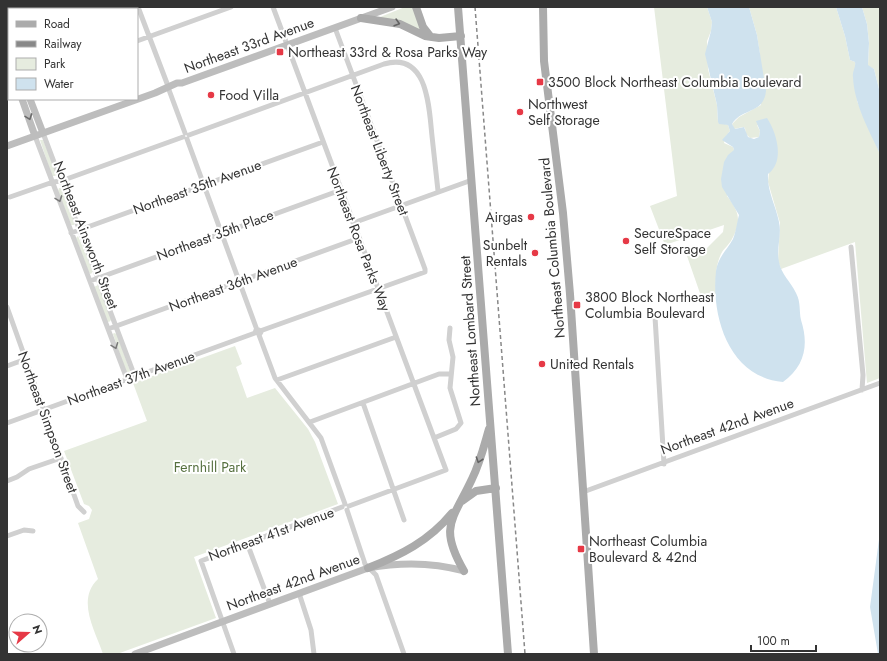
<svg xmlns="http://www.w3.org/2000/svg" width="887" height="661" font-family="Jost,sans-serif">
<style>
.green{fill:#e6ecdf}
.water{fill:#cfe2ee}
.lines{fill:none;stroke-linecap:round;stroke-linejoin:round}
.street{stroke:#d0d0d0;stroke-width:5}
.secondary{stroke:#bdbdbd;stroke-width:7}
.primary{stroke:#ababab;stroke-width:8}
.rail{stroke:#888;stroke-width:1.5;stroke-dasharray:4 3;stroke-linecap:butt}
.oneway{stroke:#636363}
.oneway2{stroke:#6a6a6a}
.oneway3{stroke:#7a7a7a}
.poi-dot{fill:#e63946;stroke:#fff;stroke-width:1.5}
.labels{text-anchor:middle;stroke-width:4;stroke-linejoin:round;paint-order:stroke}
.street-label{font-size:14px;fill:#333;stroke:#fff}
.poi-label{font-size:14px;fill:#333;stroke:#fff;text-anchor:start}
.park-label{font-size:14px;fill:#56703f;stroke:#fff}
</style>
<rect width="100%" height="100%" fill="#fff"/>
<path class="green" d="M405,7H413L426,33L380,17Z
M654,7H707L712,22L711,31L707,41L708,69L717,105L718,122L728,125L730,131L726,136L724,143L733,147L734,150L727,196C739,211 742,221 732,239C730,244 724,248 721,254C715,266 716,280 716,294L702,299L687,256L706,249L723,232L724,225L665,245L650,206L677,196Z
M749,7H836L845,36L850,60L855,62L857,101L880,154V378L867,383L855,242L781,269L778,261L780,223L768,182L773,133L757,125L760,131L759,137L750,138L746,134L745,128L743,127L734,129L732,124L739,117L761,105L760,55L757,35Z
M862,7H880V93L874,69L868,66L869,43L867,24Z
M40,140H43L57,174L55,176H52Z
M59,188H61L75,223L74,225H71L58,191Z
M78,236L93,271L91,274L89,273L76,238Z
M98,285L112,319L109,322L106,321L94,287Z
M114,333L117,334L130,371L129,373L126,372L113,334Z
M235,346L242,364L236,367L247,398L275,388L308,429L315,442L338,504L194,557L216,618L117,654H103C95,630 76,600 98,579L78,523L89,519L92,510L89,506L84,504L64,451L147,421L133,383Z"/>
<path class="water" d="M707,7H749L757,35L766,91C764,114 741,108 732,124L735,129L744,127L748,137L754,139L759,137L760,131L756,121L767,118C777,133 785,162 768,174C767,191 776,206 779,222C782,235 776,249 779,262C781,274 791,282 796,293C801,302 799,311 801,320C809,345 805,366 783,382C729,377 711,317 716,271C718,257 727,250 733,239C736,232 737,222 739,215L722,187L721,179L724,162L728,155L734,150L733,147L722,140L730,131L728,125L719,124L718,122L717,105L705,54L711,31L712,22Z
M836,7H862L867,24L869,43L868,65L874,69L880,93V154C869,130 854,104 853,77C852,71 856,68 855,62L850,60L845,36Z
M880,532V654H878L870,607Z"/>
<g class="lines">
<path class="street" d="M138,7L168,86
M273,7L446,470L349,506
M64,9L70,7
M7,30L9,29
M137,41L231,7
M7,88L9,87
M169,90L185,133
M43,133L135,377
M189,135L384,64C428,51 429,108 432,136C434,154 436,173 438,191
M35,136L127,379
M187,139L257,330
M10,197L53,182L61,181L183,137
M353,223L472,180
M71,233L323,142
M851,247L863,375L862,390
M90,281L341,190
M7,307L78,506L84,512
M655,317L664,464
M108,329L359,238
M260,331L425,272V269L335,28
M7,366L26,359
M277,380L396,337
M363,403L404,520
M310,422L439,374H451
M7,423L255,333L256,330H259L261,332L259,335L275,378L321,438L345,504
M434,438L456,429L461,423L450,388L453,357L449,340L450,328
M7,481L17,477L29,469L61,458
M583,492L880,383
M347,510L365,564L376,575L404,654
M7,536L24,530L33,531
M247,543L270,604
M299,593L311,630L314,654
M234,654L201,561L342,507"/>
<path class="secondary" d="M7,35L9,41
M7,59L9,65
M22,99L35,136
M30,99L43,133
M7,146L155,93L177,83H182L392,7
M135,654L368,568C401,562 432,562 464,571"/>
<path class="primary" d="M416,7L423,27L430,36
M458,7L508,654
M543,7L544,61L563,213L570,294L594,654
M361,18L400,24L425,36L439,38L461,36
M462,501L476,491L496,488
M368,568C401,555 429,541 452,513
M464,571C438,526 453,520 472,479C480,463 484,446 489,429"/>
<path class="rail" d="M475,7L525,654"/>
</g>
<defs><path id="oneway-chevron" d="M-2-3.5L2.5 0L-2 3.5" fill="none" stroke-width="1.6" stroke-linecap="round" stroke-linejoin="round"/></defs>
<g class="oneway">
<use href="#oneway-chevron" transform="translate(397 23) rotate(16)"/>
<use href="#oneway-chevron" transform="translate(479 460) rotate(109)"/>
</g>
<use class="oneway2" href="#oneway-chevron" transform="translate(29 117) rotate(70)"/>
<g class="oneway3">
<use href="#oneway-chevron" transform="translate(59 199) rotate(70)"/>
<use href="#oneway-chevron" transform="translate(115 346) rotate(69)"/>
</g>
<g class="poi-dot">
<rect x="276" y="48" width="8" height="8" rx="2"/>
<rect x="536" y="78" width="8" height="8" rx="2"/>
<circle cx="211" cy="95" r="4"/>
<circle cx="520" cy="112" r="4"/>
<circle cx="531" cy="217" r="4"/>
<circle cx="626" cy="241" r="4"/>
<circle cx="535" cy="253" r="4"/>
<rect x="573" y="301" width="8" height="8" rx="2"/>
<circle cx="542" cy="364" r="4"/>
<rect x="577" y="545" width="8" height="8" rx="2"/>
</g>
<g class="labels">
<g class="street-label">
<text transform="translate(249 45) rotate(-20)" y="5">Northeast 33rd Avenue</text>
<text transform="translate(380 150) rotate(69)" y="5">Northeast Liberty Street</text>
<text transform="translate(197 187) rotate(-20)" y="5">Northeast 35th Avenue</text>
<text transform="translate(86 235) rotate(69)" y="5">Northeast Ainsworth Street</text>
<text transform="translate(215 235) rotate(-20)" y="5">Northeast 35th Place</text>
<text transform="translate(359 239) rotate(69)" y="5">Northeast Rosa Parks Way</text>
<text transform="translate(552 248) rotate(-95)" y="5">Northeast Columbia Boulevard</text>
<text transform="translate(233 284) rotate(-20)" y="5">Northeast 36th Avenue</text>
<text transform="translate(470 331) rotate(-94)" y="5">Northeast Lombard Street</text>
<text transform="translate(131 378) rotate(-20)" y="5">Northeast 37th Avenue</text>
<text transform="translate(48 422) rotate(70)" y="5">Northeast Simpson Street</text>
<text transform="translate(727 426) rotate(-20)" y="5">Northeast 42nd Avenue</text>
<text transform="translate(271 534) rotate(-20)" y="5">Northeast 41st Avenue</text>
<text transform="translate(293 582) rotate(-20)" y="5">Northeast 42nd Avenue</text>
</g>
<g class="poi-label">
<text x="288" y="57">Northeast 33rd &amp; Rosa Parks Way</text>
<text x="548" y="87">3500 Block Northeast Columbia Boulevard</text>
<text x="219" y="100">Food Villa</text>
<text x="528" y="109">Northwest<tspan x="528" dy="16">Self Storage</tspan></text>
<text x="523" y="222" text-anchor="end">Airgas</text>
<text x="634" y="238">SecureSpace<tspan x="634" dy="16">Self Storage</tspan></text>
<text x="527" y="250" text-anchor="end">Sunbelt<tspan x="527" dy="16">Rentals</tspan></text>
<text x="585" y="302">3800 Block Northeast<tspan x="585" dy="16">Columbia Boulevard</tspan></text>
<text x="550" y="369">United Rentals</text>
<text x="589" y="546">Northeast Columbia<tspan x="589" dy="16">Boulevard &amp; 42nd</tspan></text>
</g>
<g class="park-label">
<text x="210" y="472">Fernhill Park</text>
</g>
</g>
<rect width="887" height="661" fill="none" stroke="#333333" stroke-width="16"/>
<rect x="8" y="8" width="130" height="92" fill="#ffffff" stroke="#adadad"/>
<rect x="16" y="21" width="20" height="6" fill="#ababab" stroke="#adadad"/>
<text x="44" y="28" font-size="12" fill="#333333">Road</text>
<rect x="16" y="41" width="20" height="6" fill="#888888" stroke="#adadad"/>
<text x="44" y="48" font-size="12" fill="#333333">Railway</text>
<rect x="16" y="58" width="20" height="12" fill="#e6ecdf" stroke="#adadad"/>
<text x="44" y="68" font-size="12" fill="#333333">Park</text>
<rect x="16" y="78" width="20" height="12" fill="#cfe2ee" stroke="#adadad"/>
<text x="44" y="88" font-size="12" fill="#333333">Water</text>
<g transform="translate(28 633) rotate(70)"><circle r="19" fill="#ffffff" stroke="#adadad"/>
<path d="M0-3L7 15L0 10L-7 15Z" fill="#e63946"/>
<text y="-6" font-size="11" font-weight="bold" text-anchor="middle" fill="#333333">N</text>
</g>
<path d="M751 645v6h65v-6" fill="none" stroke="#333333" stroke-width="2"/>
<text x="757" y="645" font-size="12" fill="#333333" stroke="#ffffff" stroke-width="3" paint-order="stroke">100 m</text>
</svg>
